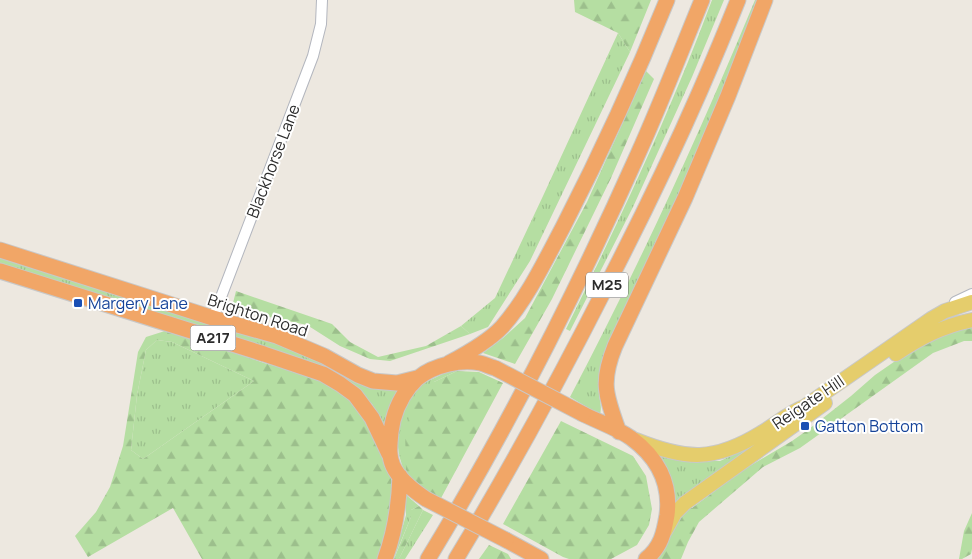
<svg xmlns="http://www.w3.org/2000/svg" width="972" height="559" font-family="Manrope,sans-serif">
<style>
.grass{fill:url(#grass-tufts)}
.forest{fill:url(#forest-firs);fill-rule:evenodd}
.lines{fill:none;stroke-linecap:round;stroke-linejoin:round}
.minor-casing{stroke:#b3b6be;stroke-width:12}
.major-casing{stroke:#c8c8c8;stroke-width:16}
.highway-casing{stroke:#c8c8c8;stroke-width:17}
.minor{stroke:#fff;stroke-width:10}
.major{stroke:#e5cd6c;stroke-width:14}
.highway{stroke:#f1a667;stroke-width:15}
.highway-bridge-casing{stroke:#c8c8c8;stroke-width:17;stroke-linecap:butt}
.highway-bridge{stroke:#f1a667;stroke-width:15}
.transit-dot{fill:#1a4fb4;stroke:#fff;stroke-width:2}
.labels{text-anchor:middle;stroke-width:4;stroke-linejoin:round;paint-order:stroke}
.shield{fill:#fff;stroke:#6b6b6b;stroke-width:1}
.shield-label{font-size:15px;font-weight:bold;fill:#2c2c2c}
.street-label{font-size:16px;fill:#2c2c2c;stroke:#fff}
.transit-label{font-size:16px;fill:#164399;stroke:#fff;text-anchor:start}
</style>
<defs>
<pattern id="grass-tufts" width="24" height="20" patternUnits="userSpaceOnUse" patternTransform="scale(1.25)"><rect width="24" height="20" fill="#b5dea2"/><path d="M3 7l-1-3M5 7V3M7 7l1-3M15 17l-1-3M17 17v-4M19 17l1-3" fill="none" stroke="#9cbf8c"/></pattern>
<pattern id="forest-firs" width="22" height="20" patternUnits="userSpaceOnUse" patternTransform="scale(1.25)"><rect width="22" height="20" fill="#b5dea2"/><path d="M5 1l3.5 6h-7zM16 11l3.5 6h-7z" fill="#9cbf8c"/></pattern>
</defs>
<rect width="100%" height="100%" fill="#ede8e0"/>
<path class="grass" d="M712,0H724L692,77L633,207L570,331L566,329C619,221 670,113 712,0Z
M755,0H758C710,125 656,247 600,368C599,377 598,385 599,394C600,403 602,405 600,415L570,397C638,268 699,135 755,0Z
M618,33L630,52L530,261L488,327L470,334L461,326L495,298L543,196Z
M0,254L272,340L285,348L318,360L358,383L380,389L395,388L404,386L385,428L372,404L358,390L198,328L0,263Z
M157,340L172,342L254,381L143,459L131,450L137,395L146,350Z
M451,370L457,371L434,382L422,489C414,484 405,475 402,465C394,442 396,410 413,391C422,382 440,376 451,370Z
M748,448L749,451L678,502H674C673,481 670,473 658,456V454L687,461H720Z
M405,494L419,506L411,510V517L394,558L406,515Z
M423,510L433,515L405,559H399Z"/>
<path class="forest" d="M574,0H651L630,52L618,33L575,12Z
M646,71L654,79L611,178L552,299L515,364L483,353L503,338L525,318L587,202Z
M236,291L332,324L350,342L378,357L426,346L461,326L470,334L390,361L370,359L340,346L307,325L237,310L233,303Z
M972,326V341H964L933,353L800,448L763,467L699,522L688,542L681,559H658C658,546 680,518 689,508H692L743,470L792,441L809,429L851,396L875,375L917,346L937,336Z
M168,330L264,363L322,379L356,404L382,451L392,482L391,505L381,550L377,559H202L173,508L88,557L75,536L96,512L110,487L123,446L138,352L146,337ZM157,340L172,342L254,381L143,459L131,450L137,395L146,350Z
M457,371L479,372L503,383L440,500L422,489L406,470L405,429L417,396L434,382Z
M561,421L633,456L646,476L652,509L649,525L637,545L611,559H569L563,557L503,524Z
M419,506L423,510L399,559H394L411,517V510Z
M972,513V549L971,554L962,559H959L964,531Z
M489,545L508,554L511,559H479Z"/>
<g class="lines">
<g class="minor-casing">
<path id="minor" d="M955,302L972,294
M213,318L313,56L321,24L322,0"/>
</g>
<g class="major-casing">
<path id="major" d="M896,354C921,337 943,326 972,320
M636,440C686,460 714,462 761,433C775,425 788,413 804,407L931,319L945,311L972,302
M665,531L675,513L685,503L825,403"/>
</g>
<g class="highway-casing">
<path id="highway" d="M0,250L213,318L277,336L324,356L358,375L373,381L397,383L417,378
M0,271L264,354L323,374L340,384L355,395L372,418L389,454
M449,363C466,354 489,341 502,327C527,299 546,259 563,227C601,153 636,77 667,0
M583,414C599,422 617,428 631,438C657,457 671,483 667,515C664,533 661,547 646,559
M619,432C606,396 600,383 615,346L685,198L728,96L765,0
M426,499C414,491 399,479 393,466C388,455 390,444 391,432C393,414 399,400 410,386C413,384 415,380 418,378C434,365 461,359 480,363C485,364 490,367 495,368
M506,540L541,559
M385,559C395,532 399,505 400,476
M428,559C507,429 576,293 638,154C661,103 681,51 702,0
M456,559C511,468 561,376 609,281C641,219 672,155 700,91C713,61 726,30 738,0"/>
</g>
<use href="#minor" class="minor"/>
<use href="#major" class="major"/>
<use href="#highway" class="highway"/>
<g class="highway-bridge-casing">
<path id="highway-bridge" d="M495,368L583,414
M426,499L506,540"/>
</g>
<use href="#highway-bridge" class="highway-bridge"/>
</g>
<g class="transit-dot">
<rect x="73" y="298" width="10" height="10" rx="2.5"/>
<rect x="800" y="421" width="10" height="10" rx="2.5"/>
</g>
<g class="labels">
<g class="shield">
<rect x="586" y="272.5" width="42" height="25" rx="4"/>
<rect x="190.5" y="325.5" width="45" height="25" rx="4"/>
</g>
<g class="shield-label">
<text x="607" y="290">M25</text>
<text x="213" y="343">A217</text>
</g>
<g class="street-label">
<text transform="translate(273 161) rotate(-69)" y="6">Blackhorse Lane</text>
<text transform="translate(258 315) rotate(18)" y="6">Brighton Road</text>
<text transform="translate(808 402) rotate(-34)" y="6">Reigate Hill</text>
</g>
<g class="transit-label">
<text x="88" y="309">Margery Lane</text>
<text x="815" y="432">Gatton Bottom</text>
</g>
</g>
</svg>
